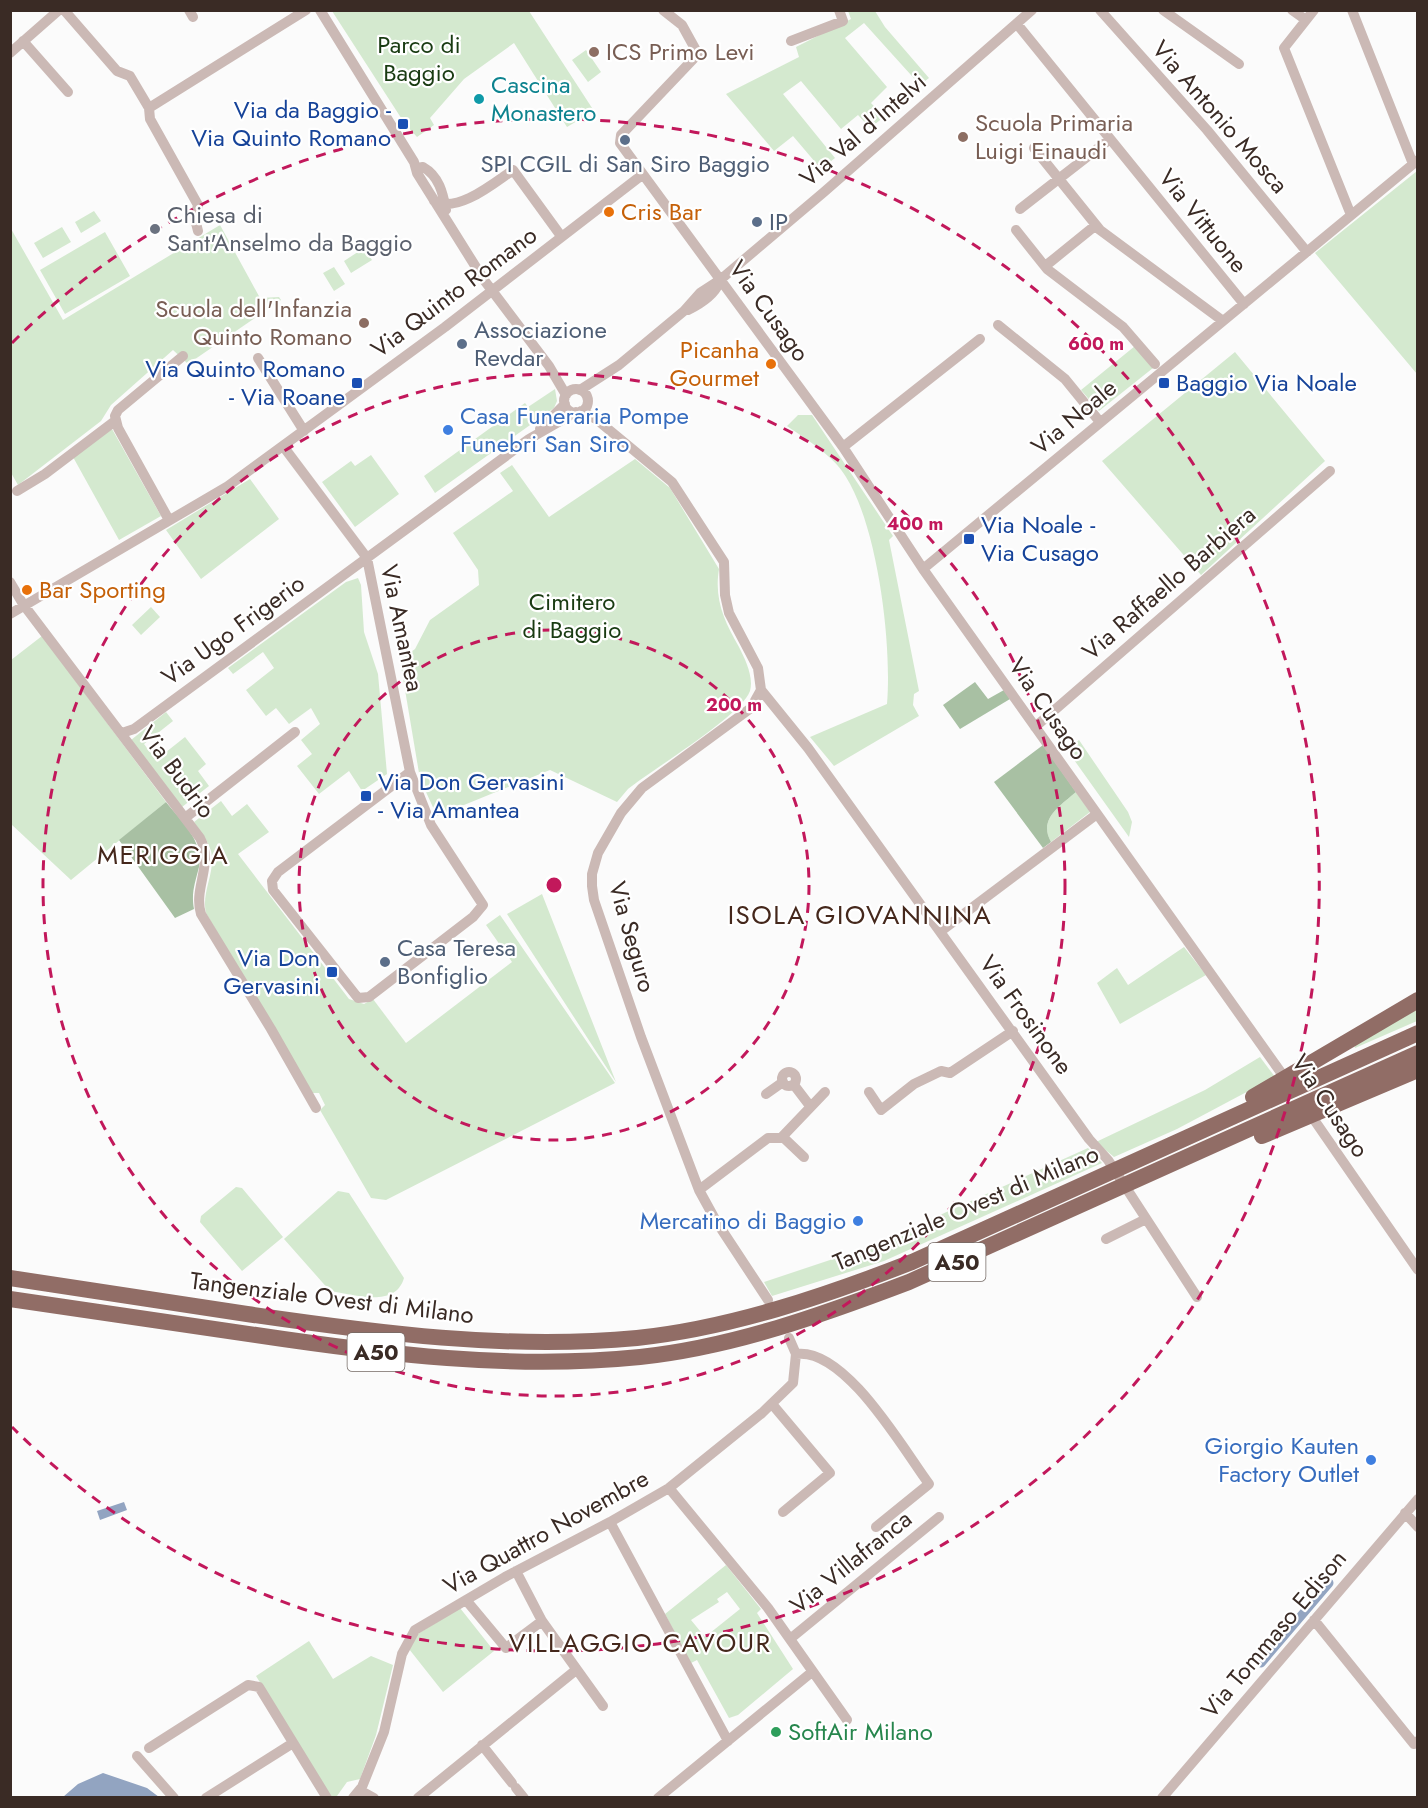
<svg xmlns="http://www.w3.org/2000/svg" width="1428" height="1808" font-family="Jost,sans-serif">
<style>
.green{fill:#d4e9cf;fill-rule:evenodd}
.forest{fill:#a8c0a3}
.water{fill:#92a4c1}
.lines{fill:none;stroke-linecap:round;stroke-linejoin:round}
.canal{stroke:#92a4c1;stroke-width:9}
.minor{stroke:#cbb9b5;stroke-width:10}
.highway{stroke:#916d66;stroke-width:16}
.ring{fill:none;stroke:#c2185b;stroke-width:3;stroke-dasharray:10 8}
.education-dot{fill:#8d6e63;stroke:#fff;stroke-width:2}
.culture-dot{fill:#0f9aa8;stroke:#fff;stroke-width:2}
.transit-dot{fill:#1a4fb4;stroke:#fff;stroke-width:2}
.service-dot{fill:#5c6f8a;stroke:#fff;stroke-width:2}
.food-dot{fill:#e8710a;stroke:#fff;stroke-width:2}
.worship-dot{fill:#6b7280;stroke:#fff;stroke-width:2}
.shop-dot{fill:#3f7fe0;stroke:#fff;stroke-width:2}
.leisure-dot{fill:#2e9e5b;stroke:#fff;stroke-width:2}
.labels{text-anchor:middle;stroke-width:4.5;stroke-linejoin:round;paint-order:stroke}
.shield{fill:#fff;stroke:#756b66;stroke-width:1.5}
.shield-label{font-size:22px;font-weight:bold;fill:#3a2b25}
.park-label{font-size:24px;fill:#193b12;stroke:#fff}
.education-label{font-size:24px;fill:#785e54;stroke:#fff;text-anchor:start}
.culture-label{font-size:24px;fill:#0d838f;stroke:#fff;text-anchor:start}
.transit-label{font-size:24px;fill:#164399;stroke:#fff;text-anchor:end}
.street-label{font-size:24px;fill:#3a2b25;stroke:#fff}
.service-label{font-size:24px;fill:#4e5e75;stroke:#fff;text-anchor:start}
.food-label{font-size:24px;fill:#c56008;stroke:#fff;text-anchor:start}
.worship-label{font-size:24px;fill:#5b616d;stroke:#fff;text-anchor:start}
.shop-label{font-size:24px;fill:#366cbe;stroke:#fff;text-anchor:end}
.leisure-label{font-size:24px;fill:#27864d;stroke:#fff;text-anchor:start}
.neighbourhood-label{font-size:26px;letter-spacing:1.5px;fill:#45281c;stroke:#fff}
.centre{fill:#c2185b;stroke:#fff;stroke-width:3}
.ring-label{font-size:18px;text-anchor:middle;font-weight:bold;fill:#c2185b;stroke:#fff;stroke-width:4.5;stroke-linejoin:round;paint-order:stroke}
</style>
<rect width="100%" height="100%" fill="#fbfbfb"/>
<path class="green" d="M332,11H529L594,111L567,127L514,43L464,79L430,118L434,125L417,137L405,124Z
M848,11H875L885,27L929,78L920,85L864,23L845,38L887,87L871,103L884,117L870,128L858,115L841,129L801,81L783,94L835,158L821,169L793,136L774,151L726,94L799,57L796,47L851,19Z
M586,50L601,72L588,82L572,60Z
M1417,171V374L1315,253Z
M94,211L101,221L81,233L75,222Z
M220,225L260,298L279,297L281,300L188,364L173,350L111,405L101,421L18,485L10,471V227L63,320Z
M62,227L71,242L43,258L34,243Z
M105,232L130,276L65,314L40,270Z
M364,248L372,260L351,273L344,261Z
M334,267L345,284L334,291L323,273Z
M1135,346L1153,368L1099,411L1081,390Z
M1235,352L1325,461L1201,575L1102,461Z
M555,389L557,401L554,408L435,493L424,476L525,403L528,407Z
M798,415H812L893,536L889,540L919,691L914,694L913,705L919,716L834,766L810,737L887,704C892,644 878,528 846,477C833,455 807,440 787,426Z
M112,429L161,516L119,540L73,457Z
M371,455L399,494L355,527L322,482L351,461L355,466Z
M635,459L670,488L719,569C714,599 724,621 739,647C745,659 754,677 750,691C741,716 653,769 628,789L617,802L550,770L437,816L420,779L400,660L415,649L430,620L479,585L478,570L453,533L513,491L500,473L512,465L549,517Z
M250,479L279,519L201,579L166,530Z
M358,578L361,585L364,632L378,674L387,774L362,791L349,771L319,794L297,766L312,754L301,740L320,724L311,708L289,724L276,708L266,716L246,690L274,668L263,652L233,674L228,668L346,582Z
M151,607L160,617L141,635L132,625Z
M42,636L166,802L71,880L11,824V660Z
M166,712L173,721L144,744L156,760L185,737L206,764L198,771L209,786L182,807L131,740Z
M1079,740L1128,812L1132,822L1129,837L1067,750Z
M1076,792L1090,812L1051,842C1038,819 1060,806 1076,792Z
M221,801L232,816L247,804L269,832L238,854L349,999L364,1004L373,999L406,1043L512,962L486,925L500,915L615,1083L386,1200L371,1198L320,1110L325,1105L319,1093H311L206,913C201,892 216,872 211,851C208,841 200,831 194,822Z
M542,894L616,1082L507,914Z
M1184,947L1206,975L1120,1024L1097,983L1117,968L1128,985Z
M1417,1006V1021L1355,1048L1354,1044Z
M1260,1057L1275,1077L1177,1129L1114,1157L1096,1142L1205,1090Z
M1088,1148L1102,1163L884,1261L772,1296L764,1282L869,1247Z
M236,1187L242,1188L283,1237L242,1271L200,1222L201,1216Z
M338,1191L349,1193L404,1278C395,1309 354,1294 330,1291L284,1239Z
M726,1565L761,1609L757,1613L793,1669L738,1715L729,1718L697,1660L691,1663L665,1614ZM727,1592L740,1609L705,1637L691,1620L719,1602L717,1599Z
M460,1608L494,1651L443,1692L409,1649L416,1635Z
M309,1641L333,1679L371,1656L393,1665L376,1735L360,1779L347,1782L337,1796H330L256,1676Z"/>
<path class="forest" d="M975,682L988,699L1004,690L1010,699L960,729L943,705Z
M1043,745L1076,792C1060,806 1038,819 1051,842L1043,848L994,782Z
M166,802C181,821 204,841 199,867C195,883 191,893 194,909L175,918L119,840Z"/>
<path class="water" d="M124,1502L127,1510L100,1520L97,1511Z
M103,1773L147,1788L159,1797H63L78,1784Z"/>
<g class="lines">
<path class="canal" d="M1261,1663L1329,1583"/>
<path class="minor" d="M64,10L117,71L130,76L149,108L150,119L198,205L195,219L198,231
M189,10L193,17
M320,10L414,162L417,173L484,280L549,366L566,395
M663,10L682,25L698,54L621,135L620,143L843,447L923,569L1287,1081
M1100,10L1207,130L1307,252
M1163,10L1239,64
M1292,10L1306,20
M1314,10L1284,48L1351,215
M1352,10L1413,164
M1017,24L1244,304
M23,41L68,92
M791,41L843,21L839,10
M10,53L59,10
M149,108L306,10
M1034,148L1100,230L1223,321
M418,168L423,167C439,176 443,193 446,210
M434,201C457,214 494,183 513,170L561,236
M1020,209L1110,139
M1016,230L1047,269L1123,327L1155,364
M1047,269L1049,263L1096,225
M688,310C700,304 714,295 719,283
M998,325L1065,379L1100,422
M258,358L304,431
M564 401a12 12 0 1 1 24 0a12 12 0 1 1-24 0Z
M580,390L619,365L684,311L700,293L720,280L824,192L1032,10
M581,411L596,419L672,482L724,562L725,595L729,613L758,668L761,690L751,708L642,788L621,813L598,853L592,874V886L594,900L641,1037L699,1190L716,1221L768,1300
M540,429L565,404
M283,446L367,558L410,772L431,825L483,905L473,917L369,997L358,998L273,890L272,881L278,872L410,772
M843,447L980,339
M17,491L45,474L115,421
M169,520L118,428L115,416L118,410L183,356
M923,569L1418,160
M10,582L23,604L200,838C214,864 193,888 201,914L271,1029L316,1108
M10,614L228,486L445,327L642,175
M761,690L808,748L1089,1139L1108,1160L1197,1297
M1035,727L1330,471
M122,733L134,729L529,439L576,412
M185,818L295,732
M941,931L1097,814
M782 1079a7 7 0 1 1 14 0a7 7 0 1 1-14 0Z
M794,1085L810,1106
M869,1092L881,1110L914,1084L941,1071L950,1073L1013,1031
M766,1094L783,1082
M1308,1111L1418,1270
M781,1138L825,1092
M699,1190L768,1138H784L804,1157
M1106,1239L1146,1219
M796,1354C845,1347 903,1449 929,1484L876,1527
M772,1404L830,1473L783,1512
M669,1488L768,1608L847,1720
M1405,1513L1418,1527
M610,1522L728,1741
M516,1571L542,1621L603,1706
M466,1600L506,1648L542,1621
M1314,1620L1414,1744L1418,1741
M790,1639L939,1517
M482,1745L512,1783
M149,1748L248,1685L259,1687L327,1798
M137,1756L174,1798
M516,1788L524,1798
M356,1794L365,1793L374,1798
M206,1798L293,1743
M353,1798L362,1787L384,1732L402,1654L415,1630L505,1577L610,1522L669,1488L762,1413L793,1383L796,1354L789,1338
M418,1798L576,1670
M658,1798L812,1672
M1162,1798L1418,1499"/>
<path class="highway" d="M1253,1097L1418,1000
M1262,1136L1418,1070
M10,1278C89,1290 168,1302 247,1314C377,1333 506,1350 637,1338C731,1328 825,1296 912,1262L1418,1033
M10,1299C92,1311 174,1323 256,1335C383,1354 511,1370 640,1357C733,1347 822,1315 909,1282L1418,1053"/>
</g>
<g class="ring">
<circle cx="554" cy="885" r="255"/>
<circle cx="554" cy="885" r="511"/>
<path d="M12 343A766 766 0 1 1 12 1427"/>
</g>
<g class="education-dot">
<circle cx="594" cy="52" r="6"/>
<circle cx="963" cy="137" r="6"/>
<circle cx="364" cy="323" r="6"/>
</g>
<circle class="culture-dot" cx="479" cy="99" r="6"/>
<g class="transit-dot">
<rect x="397" y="118" width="12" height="12" rx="3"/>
<rect x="351" y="377" width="12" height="12" rx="3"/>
<rect x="1158" y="377" width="12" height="12" rx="3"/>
<rect x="963" y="533" width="12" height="12" rx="3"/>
<rect x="360" y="790" width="12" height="12" rx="3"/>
<rect x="326" y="966" width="12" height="12" rx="3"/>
</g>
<g class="service-dot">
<circle cx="625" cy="140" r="6"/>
<circle cx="757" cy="222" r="6"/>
<circle cx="462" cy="344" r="6"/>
<circle cx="385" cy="962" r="6"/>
</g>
<g class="food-dot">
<circle cx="609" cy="212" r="6"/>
<circle cx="771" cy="364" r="6"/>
<circle cx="27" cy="590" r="6"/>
</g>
<circle class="worship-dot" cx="155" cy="229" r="6"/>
<g class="shop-dot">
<circle cx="448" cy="430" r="6"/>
<circle cx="858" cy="1221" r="6"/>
<circle cx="1371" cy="1460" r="6"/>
</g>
<circle class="leisure-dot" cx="776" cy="1732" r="6"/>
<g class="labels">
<g class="shield">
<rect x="928.5" y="1243" width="57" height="38" rx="4.5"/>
<rect x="347.5" y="1333" width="57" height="38" rx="4.5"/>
</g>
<g class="shield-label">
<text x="957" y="1270">A50</text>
<text x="376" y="1360">A50</text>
</g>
<g class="park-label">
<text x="419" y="53">Parco di<tspan x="419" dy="28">Baggio</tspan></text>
<text x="572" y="610">Cimitero<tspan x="572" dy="28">di Baggio</tspan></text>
</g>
<g class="education-label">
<text x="606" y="60">ICS Primo Levi</text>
<text x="975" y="131">Scuola Primaria<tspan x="975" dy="28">Luigi Einaudi</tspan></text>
<text x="352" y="317" text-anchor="end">Scuola dell'Infanzia<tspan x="352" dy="28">Quinto Romano</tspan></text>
</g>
<g class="culture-label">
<text x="491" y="93">Cascina<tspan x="491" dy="28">Monastero</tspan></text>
</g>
<g class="transit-label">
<text x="391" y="118">Via da Baggio -<tspan x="391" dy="28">Via Quinto Romano</tspan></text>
<text x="345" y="377">Via Quinto Romano<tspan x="345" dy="28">- Via Roane</tspan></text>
<text x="1176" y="391" text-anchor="start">Baggio Via Noale</text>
<text x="981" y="533" text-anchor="start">Via Noale -<tspan x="981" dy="28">Via Cusago</tspan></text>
<text x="378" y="790" text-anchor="start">Via Don Gervasini<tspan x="378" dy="28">- Via Amantea</tspan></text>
<text x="320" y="966">Via Don<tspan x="320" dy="28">Gervasini</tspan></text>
</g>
<g class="street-label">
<text transform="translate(1220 117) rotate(49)" y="8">Via Antonio Mosca</text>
<text transform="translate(863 130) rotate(-41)" y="8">Via Val d'Intelvi</text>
<text transform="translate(1203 221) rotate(51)" y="8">Via Vittuone</text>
<text transform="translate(454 292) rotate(-37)" y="8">Via Quinto Romano</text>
<text transform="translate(769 311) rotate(54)" y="8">Via Cusago</text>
<text transform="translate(1074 417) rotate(-40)" y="8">Via Noale</text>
<text transform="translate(1169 583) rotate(-41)" y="8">Via Raffaello Barbiera</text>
<text transform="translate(402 628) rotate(78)" y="8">Via Amantea</text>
<text transform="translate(233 630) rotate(-36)" y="8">Via Ugo Frigerio</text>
<text transform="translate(1048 709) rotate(55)" y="8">Via Cusago</text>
<text transform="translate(177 772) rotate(53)" y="8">Via Budrio</text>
<text transform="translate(632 937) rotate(74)" y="8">Via Seguro</text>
<text transform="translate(1026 1015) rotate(54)" y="8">Via Frosinone</text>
<text transform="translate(1330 1106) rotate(56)" y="8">Via Cusago</text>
<text transform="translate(966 1208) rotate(-23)" y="8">Tangenziale Ovest di Milano</text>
<text transform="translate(332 1298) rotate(7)" y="8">Tangenziale Ovest di Milano</text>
<text transform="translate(546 1532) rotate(-29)" y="8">Via Quattro Novembre</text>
<text transform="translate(851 1562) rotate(-39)" y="8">Via Villafranca</text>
<text transform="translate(1274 1634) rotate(-50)" y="8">Via Tommaso Edison</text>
</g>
<g class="service-label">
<text x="625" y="172" text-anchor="middle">SPI CGIL di San Siro Baggio</text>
<text x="769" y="230">IP</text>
<text x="474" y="338">Associazione<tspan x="474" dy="28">Revdar</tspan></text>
<text x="397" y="956">Casa Teresa<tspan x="397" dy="28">Bonfiglio</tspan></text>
</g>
<g class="food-label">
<text x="621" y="220">Cris Bar</text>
<text x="759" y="358" text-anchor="end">Picanha<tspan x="759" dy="28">Gourmet</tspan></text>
<text x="39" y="598">Bar Sporting</text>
</g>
<g class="worship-label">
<text x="167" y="223">Chiesa di<tspan x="167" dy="28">Sant'Anselmo da Baggio</tspan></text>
</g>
<g class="shop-label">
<text x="460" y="424" text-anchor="start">Casa Funeraria Pompe<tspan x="460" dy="28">Funebri San Siro</tspan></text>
<text x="846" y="1229">Mercatino di Baggio</text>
<text x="1359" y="1454">Giorgio Kauten<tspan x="1359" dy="28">Factory Outlet</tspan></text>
</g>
<g class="leisure-label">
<text x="788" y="1740">SoftAir Milano</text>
</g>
<g class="neighbourhood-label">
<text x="163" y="864">MERIGGIA</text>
<text x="860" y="924">ISOLA GIOVANNINA</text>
<text x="640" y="1652">VILLAGGIO CAVOUR</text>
</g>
</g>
<circle cx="554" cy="885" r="9" class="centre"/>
<g class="ring-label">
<text x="1096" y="350">600 m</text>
<text x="915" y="530">400 m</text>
<text x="734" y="711">200 m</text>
</g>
<rect width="1428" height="1808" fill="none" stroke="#3a2b25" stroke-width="24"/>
</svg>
